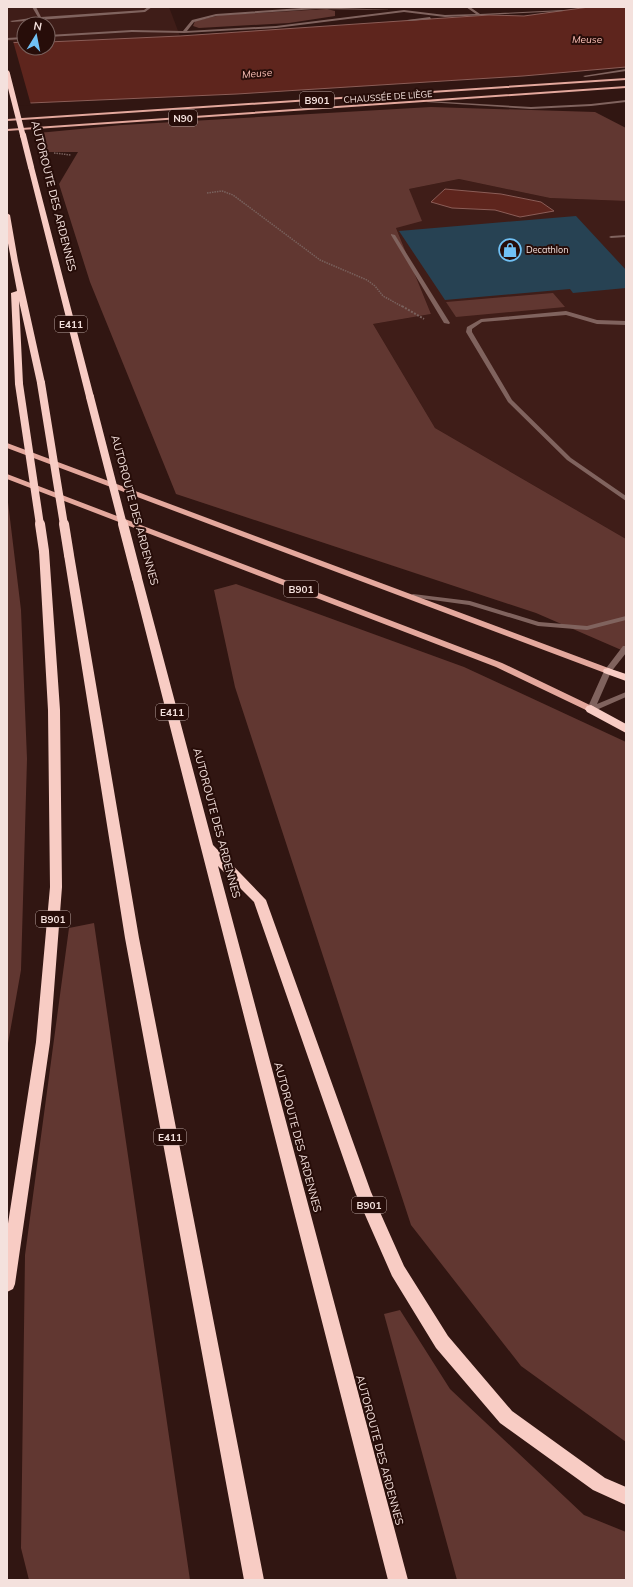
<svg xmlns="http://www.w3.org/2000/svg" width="633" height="1587" font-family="Mulish,sans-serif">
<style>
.built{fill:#3f1d18}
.green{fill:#613731}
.water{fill:#5e251d;stroke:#8b5d57}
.pier{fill:#311612}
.building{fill:#274253}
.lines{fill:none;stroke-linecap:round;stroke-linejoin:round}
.path-far1{stroke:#79615d;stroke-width:1.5;stroke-dasharray:1.5 1;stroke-linecap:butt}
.path{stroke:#79615d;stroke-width:2;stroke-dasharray:2 1.5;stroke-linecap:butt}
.service{fill:#80635e;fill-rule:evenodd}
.tertiary{fill:#80635e;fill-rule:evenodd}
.primary{fill:#e4a89d;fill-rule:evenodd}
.motorway{fill:#f8ccc4;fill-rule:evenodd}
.motorway-bridge-far3{stroke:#f8ccc4;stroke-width:5.5}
.motorway-bridge-far2{stroke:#f8ccc4;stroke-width:6}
.motorway-bridge-far1{stroke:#f8ccc4;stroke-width:8}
.motorway-bridge{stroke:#f8ccc4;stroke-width:10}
.labels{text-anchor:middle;stroke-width:4;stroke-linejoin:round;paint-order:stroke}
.far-street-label{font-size:9px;fill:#f4e1dd;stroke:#270d09}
.far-poi-label{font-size:9px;fill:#f4e1dd;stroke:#270d09;text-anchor:start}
.far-water-label{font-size:10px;font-style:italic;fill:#fec3b9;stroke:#270d09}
.shield{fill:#270d09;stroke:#b6a19d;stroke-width:1}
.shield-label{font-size:10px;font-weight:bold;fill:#f4e1dd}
.street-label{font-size:11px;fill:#f4e1dd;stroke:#270d09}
</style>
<rect width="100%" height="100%" fill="#311612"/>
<path class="built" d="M7,7H169L180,36L48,42V24H24V42L7,43Z
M459,179L550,198L626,201V539L435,428L373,324L431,314L396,228L409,189Z"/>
<path class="green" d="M327,9L335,11V16L289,23L199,28L193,26L195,21L221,15Z
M431,107L595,112L626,128V201L550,198L459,179L409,189L422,221L396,228L431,314L373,324L435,428L626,539V652L536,613L176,494L90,282L59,184L78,152H44L38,133L122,125Z
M553,293L565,307L456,317L446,302Z
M7,494L21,610L27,759L21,970L7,1049Z
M236,584L464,667L626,742V1442L521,1366L411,1225L235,687L214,590Z
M94,923L190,1580H29L21,1548L25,1255L69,928Z
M400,1310L450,1389L584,1515L626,1532V1580H457L384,1314Z"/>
<path class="water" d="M589,7H626V67L523,76L237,94L7,104V43L24,42V48H48V42L180,36L489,15L524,16Z
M445,189L501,194L541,202L554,211L520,217L495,210L452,208L431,202Z"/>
<path class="pier" d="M7,41H13L31,105L7,106Z"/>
<path class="building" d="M576,216L626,270V288L573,293L570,289L445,300L399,231Z"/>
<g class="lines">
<path class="path-far1" d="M54,153L71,155
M207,193L222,191L233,195L320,260L367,280L375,286L383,296L403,307"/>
<path class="path" d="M402,306L424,319"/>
<path class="service" d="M32,7H36L41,17L144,10L148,7H152L145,12L12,22L10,21L38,17Z
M316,7L392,10L316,9L216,16L194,22L187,31L276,26L404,10L445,15L476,14L466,7H470L480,14L562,10L564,11L445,17L404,12L276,28L184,33L132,32L48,37V35L132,30L183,31L192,20L216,14Z
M430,17L431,19L409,21L407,20Z
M24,37V39L7,40V38Z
M626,69V71L585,77L583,76Z
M626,100V102L591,106L531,109L426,102L428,101L531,107L591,104Z
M391,234L395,235L450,323L449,324L444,323L391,235Z
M626,235V237L611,238L609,237L611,236Z
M566,311L597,320L626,321V325L597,324L566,315L482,322L472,329V332L512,400L571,458L626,496V501L567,460L508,402L466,332L467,327L481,319Z"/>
<path class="tertiary" d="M413,594L470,601L539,622L587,626L626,616V620L587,630L538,626L469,605L411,597L410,596Z
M623,646H626V653L611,672L597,704L626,692V697L594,711H588L587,709L604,671Z"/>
<path class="primary" d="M626,78V80L7,121V119Z
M626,86V88L7,131V129Z
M7,443L611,669L613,671L611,673H605L7,448Z
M7,474L502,663L594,707L596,709L594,711H588L496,667L7,479Z"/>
<path class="motorway" d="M31,165L34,167L94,397L93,399H87L86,397L28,167Z
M7,213L10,215L18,261L45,383L41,385L37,383L19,301L23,384L19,386L15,384L11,293L17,291L7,238Z
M44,548L49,551L60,710L62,887L50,1042L15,1284L13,1289L7,1292V1230L36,1042L50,887L48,710L39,551Z
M69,552L74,555L139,938L264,1580H244L125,938L64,555Z
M137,575L142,578L213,845L266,900L371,1192L404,1266L448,1336L512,1411L605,1478L626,1487V1505L593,1490L500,1423L436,1348L392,1276L355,1192L254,902L218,866L408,1580H388L132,578Z
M608,668L626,674V681L604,673L603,671L604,669Z
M591,705L626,724V733L587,712L585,709L587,706Z"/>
<path class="motorway-bridge-far3" d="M7,73L23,136"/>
<path class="motorway-bridge-far2" d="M23,135L31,167"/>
<path class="motorway-bridge-far1" d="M41,383L64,525
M19,384L40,525
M90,397L123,525"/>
<path class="motorway-bridge" d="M40,524L44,551
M64,524L69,555
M123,524L137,578"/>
</g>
<defs>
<g id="shop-ring" transform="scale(1.15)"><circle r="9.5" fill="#270d09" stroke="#71c1f5" stroke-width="1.5"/><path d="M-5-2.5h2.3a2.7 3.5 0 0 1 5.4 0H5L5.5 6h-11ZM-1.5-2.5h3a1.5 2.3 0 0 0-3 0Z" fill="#71c1f5"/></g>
</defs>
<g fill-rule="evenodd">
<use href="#shop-ring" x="510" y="250"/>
</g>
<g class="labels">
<g class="far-street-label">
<text transform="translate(388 97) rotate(-4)" y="3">CHAUSSÉE DE LIÈGE</text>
</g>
<g class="far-poi-label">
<text x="526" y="253">Decathlon</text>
</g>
<g class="far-water-label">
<text x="587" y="43">Meuse</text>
<text transform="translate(257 73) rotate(-5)" y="4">Meuse</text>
</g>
<g class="shield">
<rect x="300" y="92" width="34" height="16" rx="3"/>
<rect x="169" y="110" width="28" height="16" rx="3"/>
<rect x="55" y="316" width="32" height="16" rx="3"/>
<rect x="284" y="581" width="34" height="16" rx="3"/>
<rect x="156" y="704" width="32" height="16" rx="3"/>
<rect x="36" y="911" width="34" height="16" rx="3"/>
<rect x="154" y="1129" width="32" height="16" rx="3"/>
<rect x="352" y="1197" width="34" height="16" rx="3"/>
</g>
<g class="shield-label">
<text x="317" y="104">B901</text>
<text x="183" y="122">N90</text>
<text x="71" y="328">E411</text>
<text x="301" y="593">B901</text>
<text x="172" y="716">E411</text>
<text x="53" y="923">B901</text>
<text x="170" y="1141">E411</text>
<text x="369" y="1209">B901</text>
</g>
<g class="street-label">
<text transform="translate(54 196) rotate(76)" y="4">AUTOROUTE DES ARDENNES</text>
<text transform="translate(135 510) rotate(75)" y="4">AUTOROUTE DES ARDENNES</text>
<text transform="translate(217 823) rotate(75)" y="4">AUTOROUTE DES ARDENNES</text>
<text transform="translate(298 1137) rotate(75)" y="4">AUTOROUTE DES ARDENNES</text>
<text transform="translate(380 1450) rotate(75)" y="4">AUTOROUTE DES ARDENNES</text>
</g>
</g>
<rect width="633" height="1587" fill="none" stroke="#f4e1dd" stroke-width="16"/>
<g transform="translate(36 36) rotate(10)"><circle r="19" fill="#270d09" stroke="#79625e"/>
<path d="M0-3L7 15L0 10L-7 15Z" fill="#71c1f5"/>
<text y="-6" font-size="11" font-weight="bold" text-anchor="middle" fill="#f4e1dd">N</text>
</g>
</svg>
